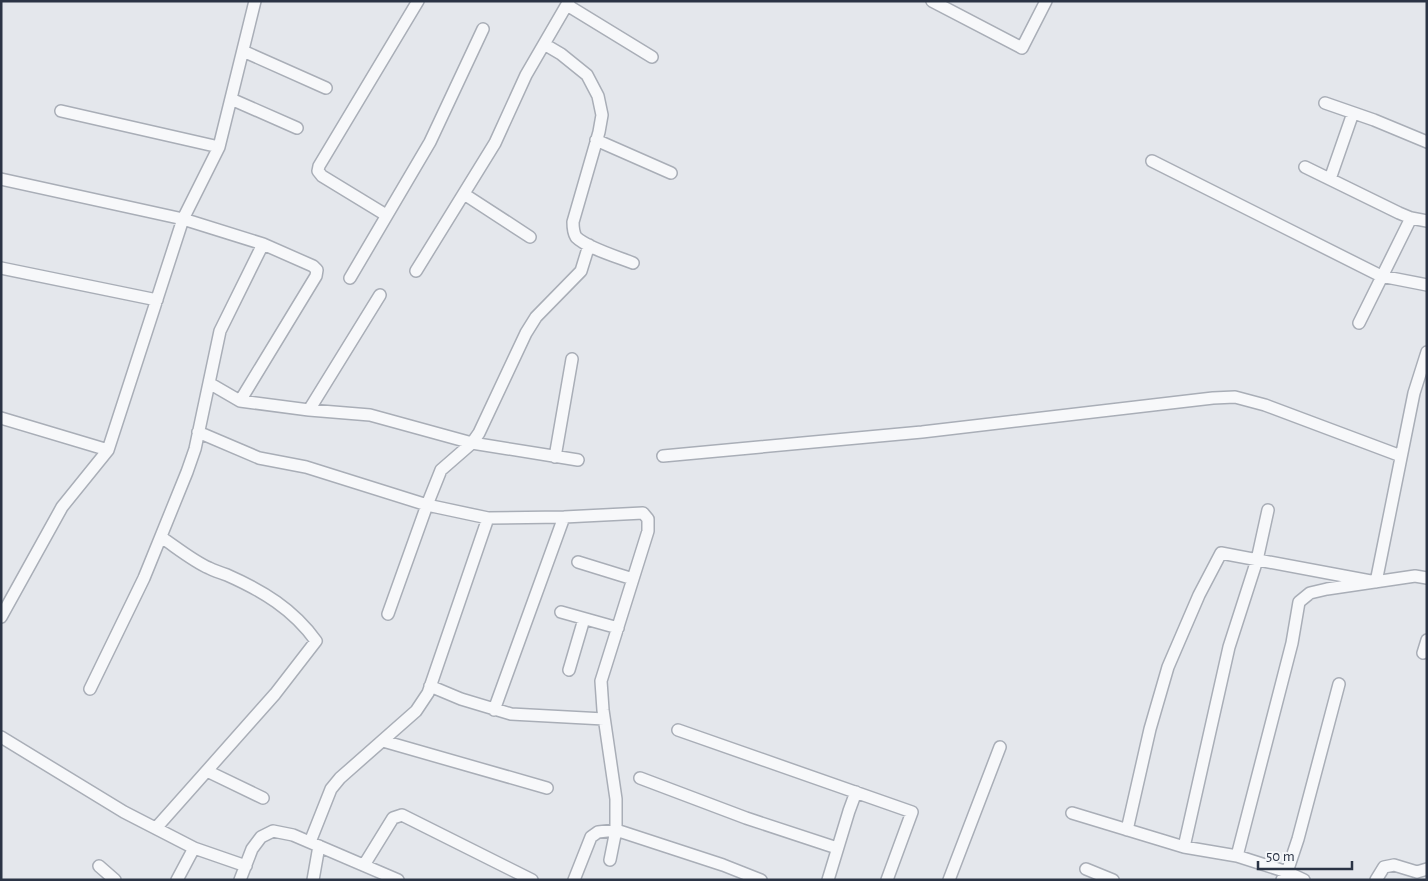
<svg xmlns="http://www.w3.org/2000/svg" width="1428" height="881" font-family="'Alegreya Sans',sans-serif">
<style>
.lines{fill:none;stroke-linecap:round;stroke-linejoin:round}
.minor-casing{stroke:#a9aeb7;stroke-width:14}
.minor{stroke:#f7f8fa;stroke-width:11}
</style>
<rect width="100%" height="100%" fill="#e4e7ec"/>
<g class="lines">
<g class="minor-casing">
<path id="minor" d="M932,1L1022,48L1046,1
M567,5L652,57
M544,44L561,54L587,75L598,96L602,115L599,132L573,222C573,227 573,232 576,237C587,248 618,257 633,263
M243,51L326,88
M231,99L297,128
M1325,103L1374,120L1427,142
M61,111L219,147
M596,140L671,173
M1152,161L1381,276L1427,285
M1305,167L1399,213L1411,218L1427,221
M1,179L183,219L263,244L313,266L317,270L316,276L240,401
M1330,179L1353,113
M464,194L530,237
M386,215L322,176L318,171L319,166L418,1
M1,268L157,300
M416,271L495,143L526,75L569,1
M350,278L430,142L483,29
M1359,323L1411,218
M209,383L240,401L309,410L370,415L472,443L578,460
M309,410L380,295
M1,418L108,450
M198,432L259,458L306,467L427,505L488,518L564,517L643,513L648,519V531L601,681L603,710L616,799V830L610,860
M663,456L922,432L1213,398L1235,397L1265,405L1401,456
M555,457L572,359
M578,562L633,579
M561,612L618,628
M388,614L427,505L441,470L472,443L479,433L526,333L536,317L581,271L589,245
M1,617L62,507L108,450L183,219L219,147L255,1
M1423,653L1427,640
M569,670L584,619
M430,686L461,699L511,714L604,719
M90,689L144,578L187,472L195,449L220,331L263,244
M494,710L564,517
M678,730L912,812L887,880
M1,737L124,812L194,848L246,866
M383,741L547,788
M207,771L263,798
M640,778L746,818L837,848
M1072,813L1184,847L1237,856L1287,872L1304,880
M156,828L275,694L316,641C293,609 263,591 227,575C221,573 215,571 209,568C193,561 176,547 161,537
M1127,830L1150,729L1168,667L1199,595L1221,553L1376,582L1414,393L1427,352
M310,842L331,789L340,778L416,711L428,693L488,518
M1184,847L1229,647L1257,560L1268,510
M1237,856L1292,643L1299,602L1310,593L1327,589L1415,576L1427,578
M364,865L393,818L402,815L532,880
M99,866L115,880
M1086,869L1113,880
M177,880L194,848
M240,880L252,849L261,837L273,831L293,835L398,880
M313,880L319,846
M574,880L591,837L598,832L616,830L723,865L761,880
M828,880L849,811L856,792
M949,880L1000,747
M1282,880L1287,872L1298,839L1339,684
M1376,880L1384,867L1394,865L1417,872L1427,869"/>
</g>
<use href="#minor" class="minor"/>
</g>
<rect width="1428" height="881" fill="none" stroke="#2b3445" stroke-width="5"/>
<path d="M1258 861v8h94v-8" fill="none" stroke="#2b3445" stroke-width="2.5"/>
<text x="1266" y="861" font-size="15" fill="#2b3445" stroke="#f4f6f9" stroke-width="4" paint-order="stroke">50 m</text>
</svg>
